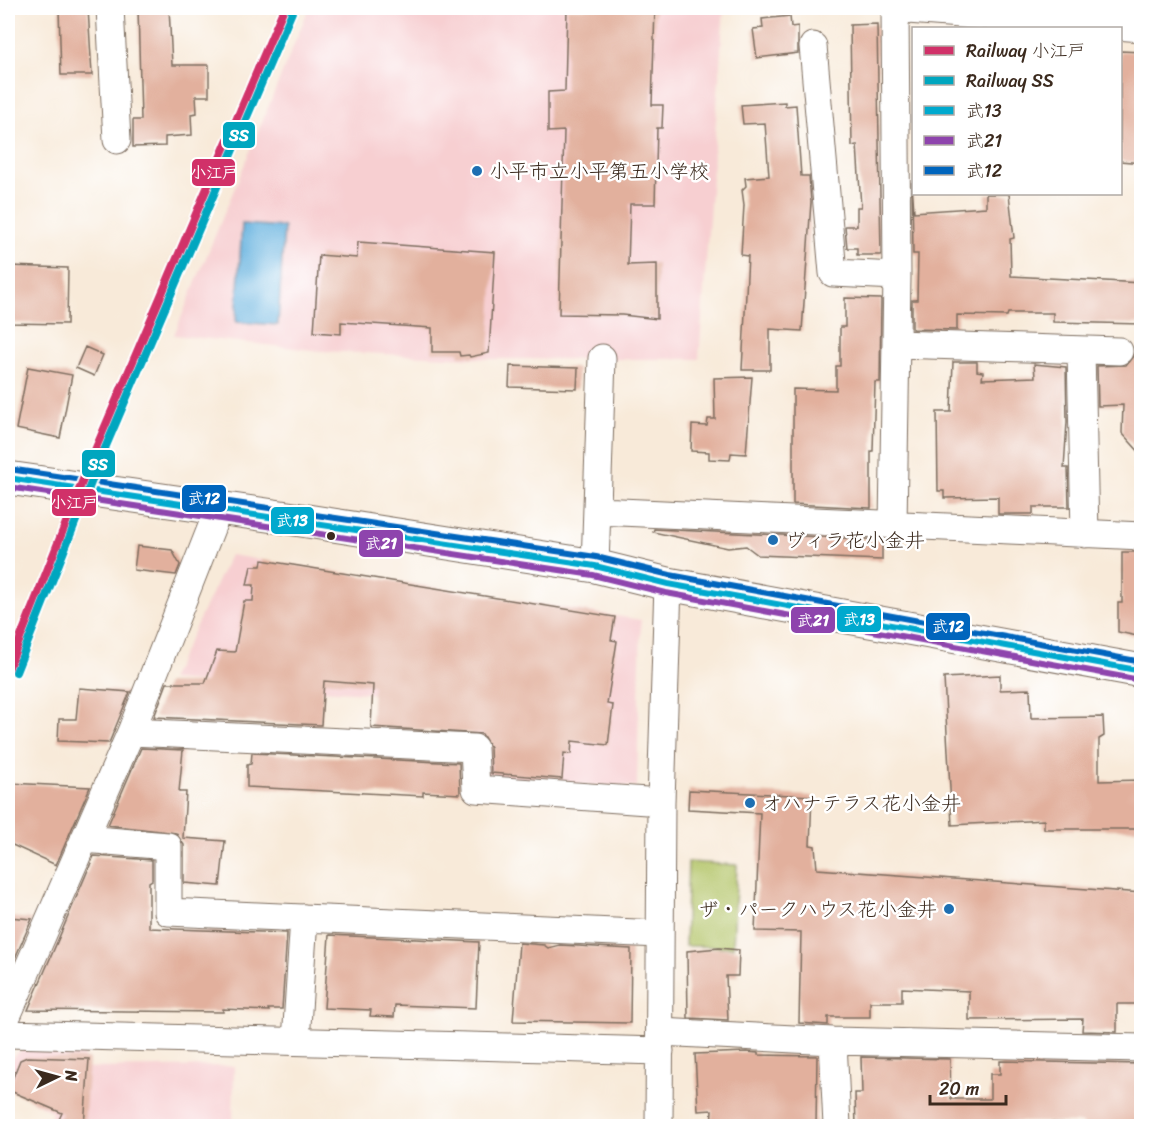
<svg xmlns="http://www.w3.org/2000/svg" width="1149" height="1134" font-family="Sriracha,'Klee One',sans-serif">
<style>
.built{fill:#f7cfd1}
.green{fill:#b3c468;stroke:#777743;stroke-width:1.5}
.water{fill:#66b2df;stroke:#506e7e;stroke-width:1.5}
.building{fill:#e2b09d}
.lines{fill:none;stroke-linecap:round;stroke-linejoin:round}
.minor-casing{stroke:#7d6d5f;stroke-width:29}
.major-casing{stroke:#7d6d5f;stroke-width:35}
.minor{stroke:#fff;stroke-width:27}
.major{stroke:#fff;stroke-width:33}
.bus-1-casing{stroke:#fff;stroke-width:10}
.bus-2-casing{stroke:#fff;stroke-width:10}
.bus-3-casing{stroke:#fff;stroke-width:10}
.bus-1{stroke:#00a9ce;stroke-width:6}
.bus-2{stroke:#8e44ad;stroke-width:6}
.bus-3{stroke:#0065bd;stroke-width:6}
.rail-1-casing{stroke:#fff;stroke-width:12}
.rail-2-casing{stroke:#fff;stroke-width:12}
.rail-1{stroke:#d13169;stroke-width:8}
.rail-2{stroke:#00a6bf;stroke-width:8}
.poi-dot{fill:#1f6fb2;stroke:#fff;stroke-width:2}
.bus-dot{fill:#3b2a1e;stroke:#fff;stroke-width:2}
.labels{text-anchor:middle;stroke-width:5;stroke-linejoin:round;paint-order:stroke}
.poi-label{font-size:20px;fill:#3b2a1e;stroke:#fff;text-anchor:start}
.line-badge{stroke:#fff;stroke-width:2}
.badge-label{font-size:16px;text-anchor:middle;font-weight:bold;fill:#fff}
</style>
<rect width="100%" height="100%" fill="#fff"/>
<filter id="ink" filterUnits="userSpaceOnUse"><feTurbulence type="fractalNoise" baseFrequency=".0167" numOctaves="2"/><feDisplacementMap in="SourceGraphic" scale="12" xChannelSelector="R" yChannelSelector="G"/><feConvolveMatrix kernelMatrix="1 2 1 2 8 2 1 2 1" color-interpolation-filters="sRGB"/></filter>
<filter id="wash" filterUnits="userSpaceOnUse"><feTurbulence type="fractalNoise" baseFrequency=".008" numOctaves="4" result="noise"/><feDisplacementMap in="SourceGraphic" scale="24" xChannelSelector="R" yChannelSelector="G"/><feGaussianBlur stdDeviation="1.35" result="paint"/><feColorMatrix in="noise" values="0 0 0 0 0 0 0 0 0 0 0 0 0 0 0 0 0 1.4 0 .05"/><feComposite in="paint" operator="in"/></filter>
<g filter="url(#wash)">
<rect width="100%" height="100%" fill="#f8ead9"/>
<path class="built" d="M309,8H724L699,359H491L321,351L174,335Z
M230,555L641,620L637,787L485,781L489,741L471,740L474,700L170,680Z
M26,1047L84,1050L85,1068L234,1066L233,1126H48L52,1112L8,1087V1070L14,1055Z"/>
<path class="green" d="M688,862L737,865L733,947L685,946Z"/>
<path class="water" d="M242,224L284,227L278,325L236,322Z"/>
<g id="blocks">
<path class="building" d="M88,8L92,75H61L59,9Z
M138,8H169L172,65H209V96H196L197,113L191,114L192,135L165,137V146L133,147V120H141Z
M567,8H655L652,105H663L662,128H657L655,204H630L628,265L657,264V319L622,315L559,314L564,131L548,132V92L565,91Z
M790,16L791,27L798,26V53L757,58L753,29L763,28L762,19Z
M877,24L881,255H857V248H847L845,226H857V207H861L857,145L852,146L850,25Z
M1120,51L1142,52V163L1120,161Z
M785,102V106L796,105L801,176H809L811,202L802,331L770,329V370H742L748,256L741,255L744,205L742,190L746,186L745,178L769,176L765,123L743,124L741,105Z
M912,182L914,212L986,207V194H1009L1014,238L1010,239L1011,276L1142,283V324L1053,322V313H1008L1007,316L957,315V330L912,329V300H917L918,254H913Z
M358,242L495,252L489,353L470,357L469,355L460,356L459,352H432V328L341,322V334L314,332L319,255L357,258Z
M9,266L68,268L67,324L8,323Z
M845,298L881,299L880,382H875L873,451H871V508L793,504V389L836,390V366H840V327H845Z
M85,347L103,355L94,376L76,368Z
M1134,355H1142V455L1122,433L1123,405L1098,406L1097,366L1126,365Z
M953,362H977V371L983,372L982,379L1035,377L1034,364L1066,367L1067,422L1064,468H1068L1069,507H1033V514H998V497L944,498V491H938L937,412H951Z
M510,366L578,368L577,389L509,387Z
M28,367L72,375L60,438L16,429Z
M752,377L746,454L731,453L730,460L709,459V452L691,451L692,425L707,426L708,419H715L714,378Z
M654,529L882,540V560L758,555L746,546L728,548L653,532Z
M137,546L172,550L180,565L176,575L134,570Z
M1122,552H1142V637L1118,632V603H1122Z
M262,560L615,617L611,640L617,641L607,704L613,705L608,745L572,741L571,754L564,753L562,779L491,773L490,747L482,734L371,727L373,685L324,681L321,725L154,717L167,683H205L217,651L235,652L244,601H253L254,585H247L251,566H261Z
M1000,675V690L1030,689L1031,718L1103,717L1104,736L1099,739V781L1142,780V829H1044V820L952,825L944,678Z
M79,688L130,692L109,743L58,741L59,719H76Z
M141,748L183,750L179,792H186L183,838L225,841L220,886L184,883V845L176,833L108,825Z
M252,753L459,763L460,794L423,792V796L247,787V765L251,764Z
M8,783L90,787L56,865L8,843Z
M689,790L812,796L810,845L815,846L817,869L1142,893V1004H1117V1032L1082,1031L1083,1019L969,1020V991L902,988V1002H870V1017H828V1025L799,1023L801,932L755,931L760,813L688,809Z
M94,856L152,860V880L149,882V928L287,933L282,1009H268L269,1011L223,1009V1012L28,1010Z
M8,917L32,919L12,965L8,950Z
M329,935L479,942L476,1008L395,1005L394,1017L370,1016L371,1010L324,1008Z
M519,943L544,945L548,948L560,945L631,949L630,1023L513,1021Z
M719,948L739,950L738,976H726L728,1020L688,1018L687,951Z
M747,1052L758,1053V1055L817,1056L816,1126H711L712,1110L698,1111L695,1054Z
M27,1057L89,1059L84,1126H56L62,1113L8,1090L20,1060Z
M861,1057L950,1059L951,1099H990V1074H1000V1061L1142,1064V1126H1083V1123L1012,1122V1126H856L855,1093H862Z"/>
</g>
</g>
<g filter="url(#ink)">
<use href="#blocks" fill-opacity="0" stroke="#7d6d5f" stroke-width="1.5"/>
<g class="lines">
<g class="minor-casing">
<path id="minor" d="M110,8L117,140
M895,9L1142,28
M813,46L833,273L897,276
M896,344L1119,351
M1081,351L1085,534
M599,511L1142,536
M893,525L897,276L895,8
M595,566L602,358
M131,732L474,748L476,789L661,802
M84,839L168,846V912L660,934
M8,1014L131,732L219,508
M660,1032L833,1041L1142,1048
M8,1034L660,1051
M296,1041L304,918
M833,1041L837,1126
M659,1126L661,802L668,584"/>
</g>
<g class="major-casing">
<path id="major" d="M8,478L288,518L595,566L668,584L1142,671"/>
</g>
<use href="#minor" class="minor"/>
<use href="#major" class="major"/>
<g class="bus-1-casing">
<path id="bus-1" d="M8,478L595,566L668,584L1142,671"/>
</g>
<g class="bus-2-casing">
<path id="bus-2" d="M8,487L593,575L666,593L1140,680"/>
</g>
<g class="bus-3-casing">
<path id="bus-3" d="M9,469L596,557L670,575L1142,662"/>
</g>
<use href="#bus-1" class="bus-1"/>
<use href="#bus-2" class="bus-2"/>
<use href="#bus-3" class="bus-3"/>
<g class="rail-1-casing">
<path id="rail-1" d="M8,669L92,457L284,8"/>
</g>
<g class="rail-2-casing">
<path id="rail-2" d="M16,672L100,460L292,12"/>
</g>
<use href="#rail-1" class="rail-1"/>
<use href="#rail-2" class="rail-2"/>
</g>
</g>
<g class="poi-dot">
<circle cx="477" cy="171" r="6"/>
<circle cx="773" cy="540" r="6"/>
<circle cx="750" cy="803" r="6"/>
<circle cx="949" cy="909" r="6"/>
</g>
<circle class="bus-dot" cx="331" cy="536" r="5"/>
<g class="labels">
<g class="poi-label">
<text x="489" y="178">小平市立小平第五小学校</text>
<text x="785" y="547">ヴィラ花小金井</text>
<text x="762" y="810">オハナテラス花小金井</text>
<text x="937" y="916" text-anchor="end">ザ・パークハウス花小金井</text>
</g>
</g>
<g class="line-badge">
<rect x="222" y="121" width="34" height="28" rx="6" fill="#00a6bf"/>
<rect x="191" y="158" width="45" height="29" rx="6" fill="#d13169"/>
<rect x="81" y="449" width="35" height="29" rx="6" fill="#00a6bf"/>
<rect x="181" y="484" width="46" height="29" rx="6" fill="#0065bd"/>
<rect x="51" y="488" width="46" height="29" rx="6" fill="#d13169"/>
<rect x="270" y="506" width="45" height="29" rx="6" fill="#00a9ce"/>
<rect x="358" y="529" width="46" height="29" rx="6" fill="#8e44ad"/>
<rect x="836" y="605" width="46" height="28" rx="6" fill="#00a9ce"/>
<rect x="790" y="606" width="46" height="28" rx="6" fill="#8e44ad"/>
<rect x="925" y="612" width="46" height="29" rx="6" fill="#0065bd"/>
</g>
<g class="badge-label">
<text x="239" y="141">SS</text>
<text x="214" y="178">小江戸</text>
<text x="98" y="470">SS</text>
<text x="204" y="504">武12</text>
<text x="74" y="508">小江戸</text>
<text x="292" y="526">武13</text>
<text x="381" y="549">武21</text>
<text x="859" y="625">武13</text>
<text x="813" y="626">武21</text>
<text x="948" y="632">武12</text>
</g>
<rect width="1149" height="1134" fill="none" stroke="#fff" stroke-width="30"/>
<rect x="912" y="27" width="210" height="168" fill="#ffffff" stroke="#b1aaa5" stroke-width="1.5"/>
<rect x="924" y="46" width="30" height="9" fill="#d13169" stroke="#b1aaa5" stroke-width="1.5"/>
<text x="966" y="57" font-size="18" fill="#3b2a1e">Railway 小江戸</text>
<rect x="924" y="76" width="30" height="9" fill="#00a6bf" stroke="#b1aaa5" stroke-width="1.5"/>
<text x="966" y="87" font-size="18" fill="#3b2a1e">Railway SS</text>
<rect x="924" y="106" width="30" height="9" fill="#00a9ce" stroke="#b1aaa5" stroke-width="1.5"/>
<text x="966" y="117" font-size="18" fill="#3b2a1e">武13</text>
<rect x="924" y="136" width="30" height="9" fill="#8e44ad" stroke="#b1aaa5" stroke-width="1.5"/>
<text x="966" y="147" font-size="18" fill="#3b2a1e">武21</text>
<rect x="924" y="166" width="30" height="9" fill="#0065bd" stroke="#b1aaa5" stroke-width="1.5"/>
<text x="966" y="177" font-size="18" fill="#3b2a1e">武12</text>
<g transform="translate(57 1077) rotate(85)" stroke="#ffffff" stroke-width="4.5" paint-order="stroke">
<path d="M0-4.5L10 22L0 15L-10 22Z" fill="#3b2a1e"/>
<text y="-9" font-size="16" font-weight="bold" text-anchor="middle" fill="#3b2a1e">N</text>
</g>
<path d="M930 1095v9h76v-9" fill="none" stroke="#3b2a1e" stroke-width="3"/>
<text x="939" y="1095" font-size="18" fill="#3b2a1e" stroke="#ffffff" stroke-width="4.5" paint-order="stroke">20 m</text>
</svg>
